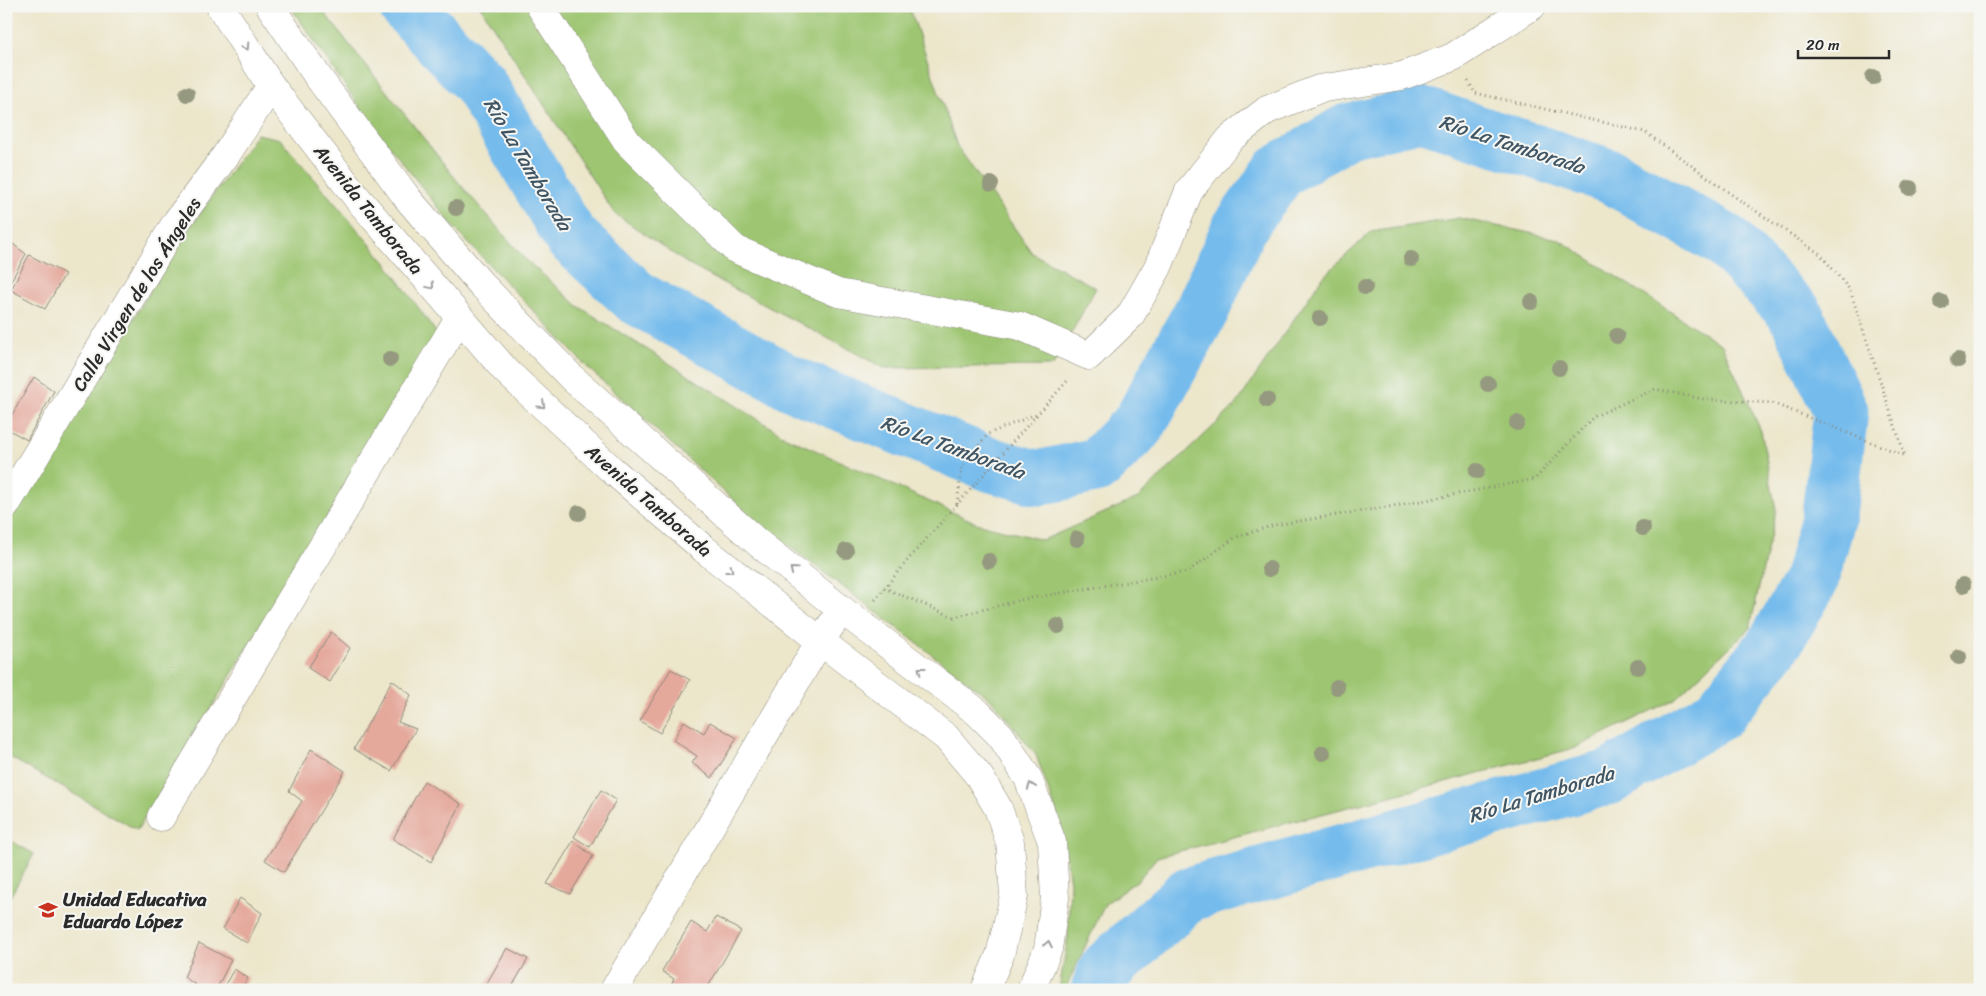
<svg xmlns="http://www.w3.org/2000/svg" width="1986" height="996" font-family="Sriracha,sans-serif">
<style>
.green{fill:#9ec672;stroke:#64784e}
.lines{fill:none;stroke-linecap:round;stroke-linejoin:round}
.river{stroke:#74bbec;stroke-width:55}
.building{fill:#e5a99c}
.minor-casing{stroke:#8c887b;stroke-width:29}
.major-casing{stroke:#8c887b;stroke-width:29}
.path{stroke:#8c887b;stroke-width:3;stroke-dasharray:1 4;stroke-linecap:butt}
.minor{stroke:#fff;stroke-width:28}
.major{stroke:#fff;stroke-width:28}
.tree{fill:#95997f}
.oneway{stroke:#a0a0a0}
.labels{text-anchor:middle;stroke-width:4;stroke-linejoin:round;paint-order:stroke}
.street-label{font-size:19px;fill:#2b2b2b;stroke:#f6f6f2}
.poi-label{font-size:19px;font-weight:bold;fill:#2b2b2b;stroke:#f6f6f2;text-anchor:start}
.water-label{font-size:20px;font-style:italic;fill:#415665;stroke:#f6f6f2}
</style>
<rect width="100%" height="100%" fill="#f6f6f2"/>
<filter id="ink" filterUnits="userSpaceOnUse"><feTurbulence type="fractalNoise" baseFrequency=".02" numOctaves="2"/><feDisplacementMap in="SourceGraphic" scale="10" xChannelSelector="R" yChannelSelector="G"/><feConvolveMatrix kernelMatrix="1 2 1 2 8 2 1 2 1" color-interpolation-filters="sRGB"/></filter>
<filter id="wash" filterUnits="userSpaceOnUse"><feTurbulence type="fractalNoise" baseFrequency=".0096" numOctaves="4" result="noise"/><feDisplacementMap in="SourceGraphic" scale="20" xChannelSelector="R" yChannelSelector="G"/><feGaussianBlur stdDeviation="1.12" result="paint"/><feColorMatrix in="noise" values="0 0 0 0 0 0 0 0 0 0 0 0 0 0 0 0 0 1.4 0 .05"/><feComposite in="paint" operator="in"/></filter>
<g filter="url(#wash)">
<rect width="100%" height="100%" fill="#ece6cb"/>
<path class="green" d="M290,6H319L459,183L524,258L578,306L786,437L979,524L1043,540L1138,498L1236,405L1322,278L1371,232L1459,218L1558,239L1722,345L1761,431L1776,510L1750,628L1675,699L1575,748L1157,857L1138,880L1105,904L1065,990H1059L1068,937L1070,882L1061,825L1036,755L992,700L756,521L587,367L457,231L370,122Z
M480,6H909L957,146L1032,253L1096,288L1053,366L884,368L691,266L614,213Z
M257,134L280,139L387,264L438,335L137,830L6,755V526L186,233Z
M6,838L34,854L6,904Z"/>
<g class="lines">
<path class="river" d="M406,6L479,83L570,236L637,298L795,385L992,465L1038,478L1098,465L1139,424L1202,310L1239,228L1280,171L1347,131L1422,114L1612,177L1726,241L1795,313L1841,411L1829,515L1811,581L1773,646L1718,714L1610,777L1189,894L1106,969L1098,990"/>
</g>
<g id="blocks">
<path class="building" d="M9,241L26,254L8,286L6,285V245Z
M29,255L65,274L45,309L11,290Z
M34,377L54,391L27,440L6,428V425Z
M331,632L350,648L330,682L308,668Z
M671,669L690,680L660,733L640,721Z
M392,680L411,695L398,722L416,729L391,771L354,749Z
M684,721L704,733L710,722L737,738L712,778L692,763L697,756L673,740Z
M311,749L345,771L284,872L265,860L302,801L289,791Z
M424,781L461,804L431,862L393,839Z
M601,790L616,800L590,847L574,837Z
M573,841L593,856L570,894L547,884Z
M240,898L262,913L247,943L223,929Z
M716,917L741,931L706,990H668L674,979L662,971L691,922L707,932Z
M199,943L231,960L216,990H203L184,977Z
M507,948L528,959L510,990H483Z
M234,969L248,978L240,990H222Z"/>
</g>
</g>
<g filter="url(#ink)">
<use href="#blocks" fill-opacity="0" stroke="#8c887b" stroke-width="1"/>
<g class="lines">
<g class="minor-casing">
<path id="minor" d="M540,6L628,143L735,249L838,293L1020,326L1089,356L1130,316L1158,267L1189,191L1230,139L1267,110L1319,89L1402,76L1453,57L1532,6
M6,505L177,221L226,155L271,86
M161,817L459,318
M614,990L820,641L842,610"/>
</g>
<g class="major-casing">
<path id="major" d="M220,6L271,86L358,199L506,371L612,470L704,549L820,641L946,737L979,776L998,808L1010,842L1014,896L1000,955L985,990
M270,6L318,77L408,199L481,284L572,378L757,542L842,610L977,712L1001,736L1028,778L1052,842L1055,898L1048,949L1031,990"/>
</g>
<path class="path" d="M1468,81L1475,93L1645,132L1738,199L1820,254L1850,290L1905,456
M957,504L962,467L988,434L1036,414
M884,588L954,617L1025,599L1187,572L1236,537L1274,525L1400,505L1535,479L1593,417L1655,389L1702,399L1772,403L1906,456
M875,600L911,556L1069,379"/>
<use href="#minor" class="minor"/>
<use href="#major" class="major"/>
</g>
<g class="tree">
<circle cx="1873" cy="77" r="8"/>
<circle cx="187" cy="94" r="8"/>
<circle cx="991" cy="184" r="8"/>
<circle cx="1910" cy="188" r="8"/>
<circle cx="456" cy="208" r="8"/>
<circle cx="1411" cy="259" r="8"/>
<circle cx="1365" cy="287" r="8"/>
<circle cx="1531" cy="302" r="8"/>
<circle cx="1941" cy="302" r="8"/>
<circle cx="1320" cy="318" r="8"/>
<circle cx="1617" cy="336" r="8"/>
<circle cx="390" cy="359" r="8"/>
<circle cx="1958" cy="360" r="8"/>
<circle cx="1559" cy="368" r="8"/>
<circle cx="1488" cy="384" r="8"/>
<circle cx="1267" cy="400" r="8"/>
<circle cx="1517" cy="423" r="8"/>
<circle cx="1477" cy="471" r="8"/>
<circle cx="579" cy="513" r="8"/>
<circle cx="1643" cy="528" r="8"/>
<circle cx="1077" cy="539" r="8"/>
<circle cx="846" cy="551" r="8"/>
<circle cx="989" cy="561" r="8"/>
<circle cx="1269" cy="569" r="8"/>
<circle cx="1963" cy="585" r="8"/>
<circle cx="1058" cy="626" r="8"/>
<circle cx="1959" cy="657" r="8"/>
<circle cx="1638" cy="667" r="8"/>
<circle cx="1337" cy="687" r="8"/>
<circle cx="1323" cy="753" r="8"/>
</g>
<defs><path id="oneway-chevron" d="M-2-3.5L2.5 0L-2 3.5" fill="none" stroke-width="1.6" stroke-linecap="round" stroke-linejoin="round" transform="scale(1.25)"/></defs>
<g class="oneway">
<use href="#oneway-chevron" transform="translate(246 47) rotate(57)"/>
<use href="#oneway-chevron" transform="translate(431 286) rotate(50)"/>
<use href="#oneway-chevron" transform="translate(542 405) rotate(43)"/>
<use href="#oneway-chevron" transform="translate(730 570) rotate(38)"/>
<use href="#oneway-chevron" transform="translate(793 570) rotate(-141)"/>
<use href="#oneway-chevron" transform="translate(921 670) rotate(-143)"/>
<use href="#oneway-chevron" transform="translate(1031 786) rotate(-110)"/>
<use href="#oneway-chevron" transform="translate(1048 944) rotate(-79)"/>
</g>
</g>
<defs>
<g id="school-bare" transform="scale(1.5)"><path d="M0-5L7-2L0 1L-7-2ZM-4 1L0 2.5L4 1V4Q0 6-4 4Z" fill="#c8321e" stroke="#f6f6f2" stroke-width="2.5" paint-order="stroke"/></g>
</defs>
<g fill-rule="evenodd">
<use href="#school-bare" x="48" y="910"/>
</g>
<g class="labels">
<g class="street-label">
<text transform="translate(369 209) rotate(51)" y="7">Avenida Tamborada</text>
<text transform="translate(136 294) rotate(-58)" y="7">Calle Virgen de los Ángeles</text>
<text transform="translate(649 500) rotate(41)" y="7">Avenida Tamborada</text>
</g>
<g class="poi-label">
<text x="63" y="906">Unidad Educativa<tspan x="63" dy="22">Eduardo López</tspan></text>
</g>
<g class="water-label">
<text transform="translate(1512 144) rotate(18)" y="7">Río La Tamborada</text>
<text transform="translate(528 164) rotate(59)" y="7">Río La Tamborada</text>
<text transform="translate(953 447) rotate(20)" y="7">Río La Tamborada</text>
<text transform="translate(1541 794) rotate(-17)" y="7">Río La Tamborada</text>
</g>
</g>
<rect width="1986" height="996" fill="none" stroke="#f6f6f2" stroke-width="25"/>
<path d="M1798 50v8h91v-8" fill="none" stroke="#2b2b2b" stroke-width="2.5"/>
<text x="1806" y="50" font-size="15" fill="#2b2b2b" stroke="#f6f6f2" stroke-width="4" paint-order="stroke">20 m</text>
</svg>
